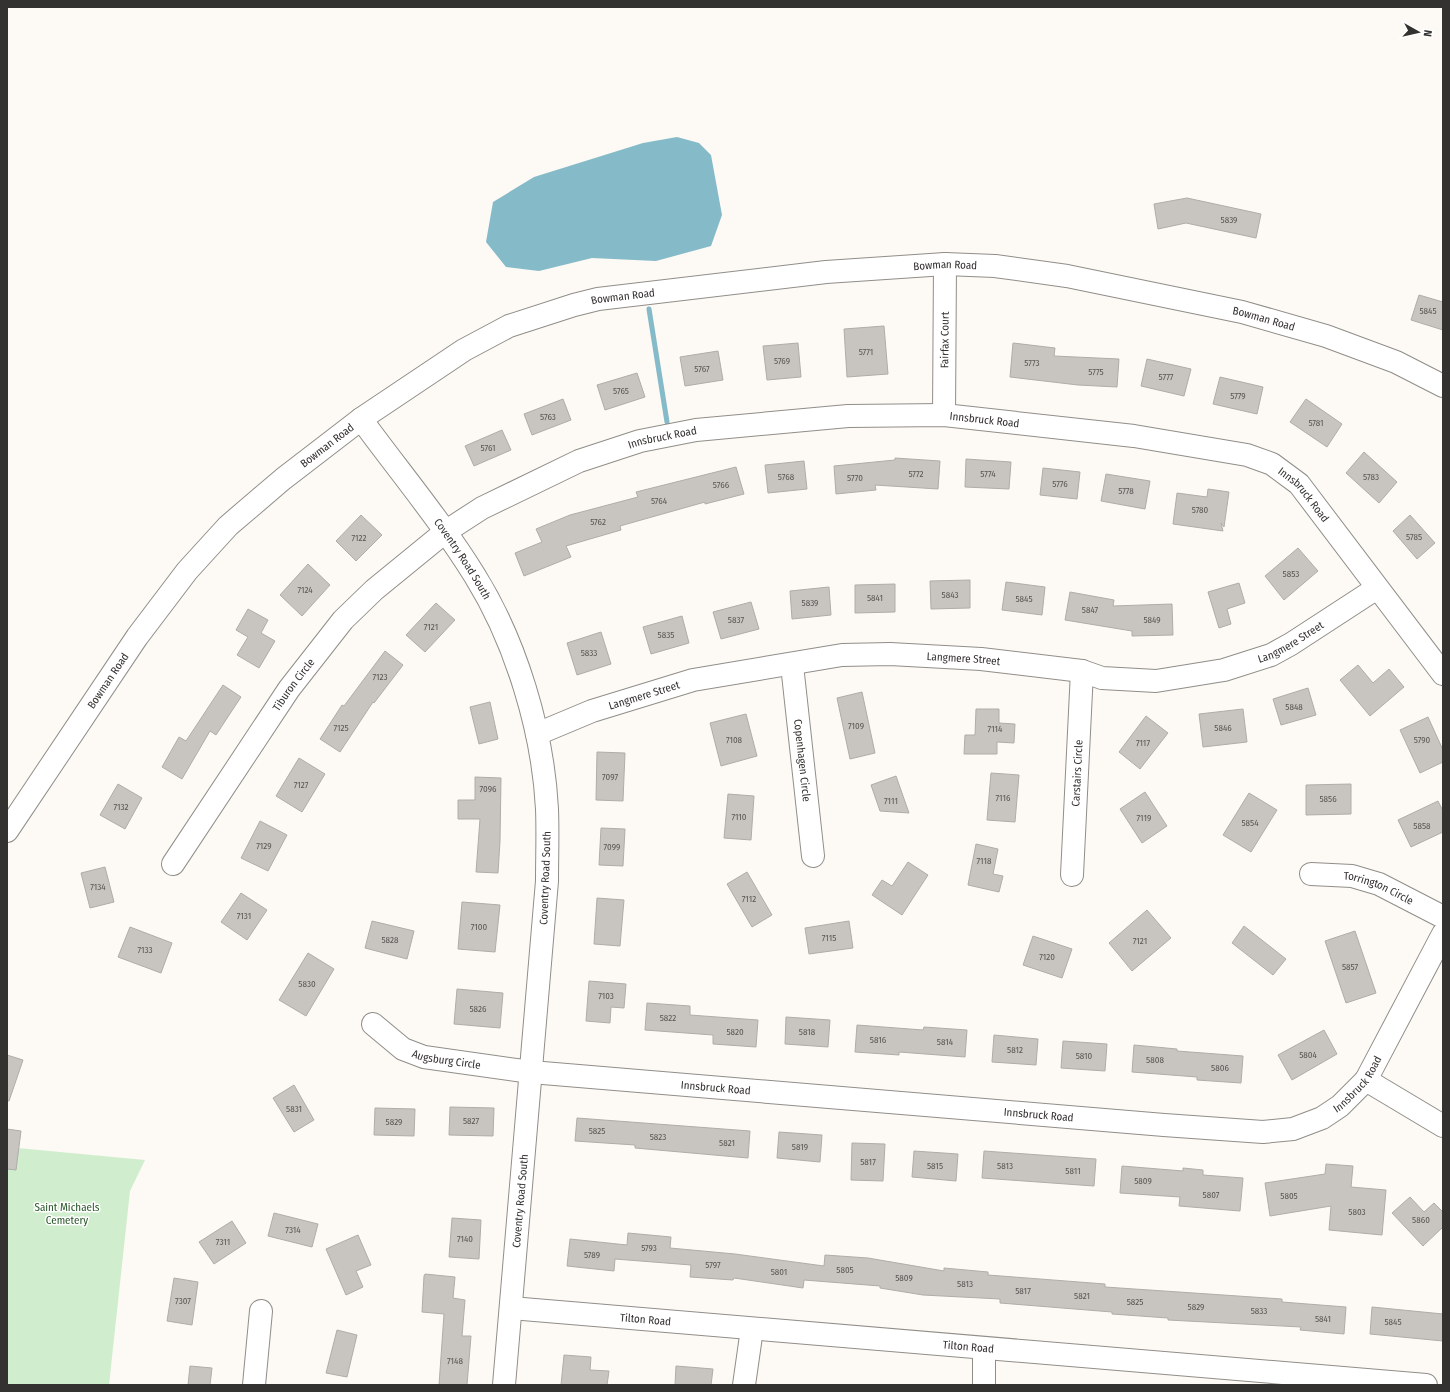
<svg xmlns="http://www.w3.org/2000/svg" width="1450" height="1392" font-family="'Fira Sans Condensed',sans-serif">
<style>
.green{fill:#d0eece}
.water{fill:#85bac8}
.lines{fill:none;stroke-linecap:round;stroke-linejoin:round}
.stream{stroke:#85bac8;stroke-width:5}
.building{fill:#c8c5c0;stroke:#b0ada8}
.minor-casing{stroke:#918e89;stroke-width:24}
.minor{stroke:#fff;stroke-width:22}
.labels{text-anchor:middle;stroke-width:3;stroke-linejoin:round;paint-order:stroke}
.number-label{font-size:9px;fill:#595754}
.street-label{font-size:11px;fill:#343230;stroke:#fff}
.park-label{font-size:11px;fill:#275426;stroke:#fff}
</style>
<rect width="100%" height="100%" fill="#fdf9f4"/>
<path class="green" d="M7,1147L145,1160L130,1191L109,1385H7Z"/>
<path class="water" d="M677,137L699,143L711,155L722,215L711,246L656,261L592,258L539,271L506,267L486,242L493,202L534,177L643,143Z"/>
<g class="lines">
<path class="stream" d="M649,309L667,422"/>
</g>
<path class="building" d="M1187,198L1261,214L1256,238L1186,223L1158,229L1154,204Z
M1419,295L1443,302V330L1411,320Z
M884,326L888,374L847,377L844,329Z
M798,343L801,377L767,380L763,346Z
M1013,343L1055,348L1054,356L1119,359L1117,387L1078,385L1010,377Z
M718,351L723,380L685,386L680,357Z
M1147,359L1191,369L1184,396L1141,386Z
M637,373L645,397L605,410L597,385Z
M1220,377L1263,387L1257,414L1213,404Z
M563,399L571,420L532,435L524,414Z
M1306,399L1342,424L1327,447L1290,422Z
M502,430L511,450L474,466L465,446Z
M1364,452L1397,482L1379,503L1346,473Z
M895,458L940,461L938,489L875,485L876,490L836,494L834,466L895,460Z
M966,459L1011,462L1009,489L965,487Z
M804,461L807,489L768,493L765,465Z
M736,467L744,494L705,504V502L620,526L621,530L566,546L571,557L524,576L515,553L542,542L536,529L570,515L638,497L636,492Z
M1043,468L1080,472L1077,499L1040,495Z
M1106,474L1150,481L1145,509L1101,501Z
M1208,489L1229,492L1224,527L1221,523L1223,531L1173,524L1177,493L1207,497Z
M361,515L382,535L356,561L336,541Z
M1410,515L1435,543L1417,559L1393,531Z
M1298,548L1318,571L1284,600L1265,576Z
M308,564L330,585L302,616L280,595Z
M970,580V608L931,609L930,581Z
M1006,582L1045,587L1042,615L1002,610Z
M1239,583L1245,603L1227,609L1231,624L1219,628L1208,592Z
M895,584V612L855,613V585Z
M829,587L831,615L792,619L790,591Z
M1070,592L1114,600L1113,606L1172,604L1173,635L1132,636V631L1065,620Z
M751,602L759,629L721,639L713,612Z
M436,603L455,620L425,652L406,635Z
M248,609L268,620L261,633L275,641L259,668L237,655L248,637L236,630Z
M682,616L689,643L651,654L643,627Z
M601,632L611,664L577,675L567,643Z
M385,651L403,665L374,703L373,702L340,752L320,739L342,705L344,706Z
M1358,665L1373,683L1389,669L1404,687L1370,716L1340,680Z
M223,685L241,697L216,735L210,731L182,779L162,767L179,737L186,741Z
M1308,688L1316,715L1281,725L1273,699Z
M862,692L875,753L850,759L837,698Z
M490,702L498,739L479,744L470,707Z
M976,709H999V723L1015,724L1014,743L997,742V754H964L965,735H975Z
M1243,709L1247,742L1203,747L1199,714Z
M746,714L757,756L721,766L710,723Z
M1146,716L1168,733L1140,769L1119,752Z
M1428,717L1443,750V762L1420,773L1400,730Z
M597,752L625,753L623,801L596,800Z
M299,758L325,774L302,812L276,796Z
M991,773L1019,775L1015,822L987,820Z
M896,776L909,813L880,811L871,785Z
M475,777L501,778L500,841L498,873L476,872L480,819H458V800H475Z
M118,784L142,798L125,829L100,815Z
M1351,784V814L1306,815V785Z
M1145,792L1167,826L1142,843L1120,809Z
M1249,793L1277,810L1251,852L1223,835Z
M728,794L754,796L751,840L724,838Z
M1438,801L1443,811V832L1411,847L1398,820Z
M260,821L287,835L268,871L241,858Z
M601,828L625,829L623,866L599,865Z
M976,844L998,849L993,874L1003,876L999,892L968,885Z
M908,862L928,875L902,915L872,895L882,880L892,886Z
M105,867L114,902L90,908L81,873Z
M747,872L772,915L752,927L727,884Z
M241,893L267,910L247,940L221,922Z
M597,898L624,900L620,946L594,944Z
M462,902L500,905L495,952L458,949Z
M1147,910L1171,938L1132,971L1109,943Z
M372,921L414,931L407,959L365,948Z
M849,921L853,948L809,954L805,928Z
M1244,926L1286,959L1273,975L1232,943Z
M130,927L172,943L161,973L118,957Z
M1355,931L1376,993L1346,1003L1325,941Z
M1033,936L1072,949L1062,978L1023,965Z
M308,953L334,969L306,1016L279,1000Z
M589,981L626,984L624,1008L611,1007L610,1023L586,1021Z
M457,989L503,993L500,1028L454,1024Z
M647,1003L690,1006V1015L758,1020L756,1047L713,1044V1035L645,1030Z
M786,1017L830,1020L828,1047L785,1044Z
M857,1025L923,1030L924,1027L967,1030L965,1057L899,1052V1055L855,1052Z
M1324,1030L1337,1054L1292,1080L1278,1055Z
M994,1035L1038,1039L1036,1065L992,1062Z
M1063,1041L1107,1044L1105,1071L1061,1068Z
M1134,1045L1177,1049V1051L1243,1056L1241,1083L1197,1080V1077L1132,1072Z
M7,1055L23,1060L9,1101H7Z
M294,1085L314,1120L294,1132L273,1098Z
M450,1107L494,1108L493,1136L449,1135Z
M375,1108L415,1109L414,1136L374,1135Z
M577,1118L750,1131L748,1158L635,1148V1145L575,1141Z
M7,1129L21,1131L16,1170L7,1169Z
M779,1132L822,1135L820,1162L777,1158Z
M852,1143L885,1144L883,1181L851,1180Z
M914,1151L958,1154L956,1181L912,1177Z
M984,1151L1096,1159L1094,1186L982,1178Z
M1326,1164L1353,1166L1351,1187L1386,1190L1382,1235L1329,1230L1331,1206L1270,1216L1265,1183L1325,1174Z
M1122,1166L1183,1171V1168L1203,1170V1175L1243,1178L1240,1211L1179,1206L1180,1197L1120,1193Z
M1410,1197L1424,1212L1434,1203L1443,1212V1227L1423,1246L1392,1213Z
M274,1213L318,1224L312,1247L268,1236Z
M452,1218L481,1220L479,1259L449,1257Z
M232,1221L246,1243L214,1264L199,1242Z
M628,1233L671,1237L670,1248L735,1254L824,1266L825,1255L868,1258L944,1271V1268L988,1272V1275L1105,1284V1287L1282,1299V1302L1346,1307L1344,1334L1300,1330L1301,1327L1168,1320V1318L1112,1314V1312L1000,1303V1299L923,1295L880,1288V1286L804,1280L803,1288L734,1278L733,1280L690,1277L691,1265L615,1259L614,1271L567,1266L570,1239L627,1245Z
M358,1235L371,1265L356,1271L363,1287L346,1295L326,1249Z
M425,1274L455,1277L453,1298L465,1300L462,1336H471L467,1385H439L444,1314L422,1312L424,1276Z
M174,1278L198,1282L192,1325L167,1321Z
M1372,1307L1443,1314V1341L1370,1334Z
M337,1330L357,1335L347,1377L326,1373Z
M564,1355L591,1357L590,1370L609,1371L607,1385H561Z
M190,1366L212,1368L210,1385H188Z
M676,1366L713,1369L711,1385H675Z"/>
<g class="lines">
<g class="minor-casing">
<g id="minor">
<path id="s1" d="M944,415L945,264"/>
<path id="s2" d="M361,419C399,471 441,521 475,576C516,642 543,731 547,809C548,833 547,857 547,881L504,1385"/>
<path id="s3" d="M792,665L813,856"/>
<path id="s4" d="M537,734L592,711L693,680L842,655L890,654L981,659L1082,671L1102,678L1156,681L1224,670L1271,655L1291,644L1377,588"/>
<path id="s5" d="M7,831L137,637L187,571L228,526L283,479L361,419L464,350L509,326L574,305L598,299L826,272L945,264L995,266L1067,276L1242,312L1326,336L1396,362L1443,386"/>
<path id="s6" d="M173,864L289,689L343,620L374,590L445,532L482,508L579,461L640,441L696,430L848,416L944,415L1134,436L1247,455L1272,464L1299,484L1443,674"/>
<path id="s7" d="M1311,874L1352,876L1379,884L1443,917"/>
<path id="s8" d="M1072,875L1082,671"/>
<path id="s9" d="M373,1024L403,1049L424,1057L531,1072L1164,1125L1263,1132L1293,1129L1322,1118L1340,1106L1366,1080L1443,934"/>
<path d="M1366,1080L1443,1126"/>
<path id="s10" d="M511,1308L1426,1385"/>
<path d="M254,1385L261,1311"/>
<path d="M744,1385L752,1329"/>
<path d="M984,1385V1348"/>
</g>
</g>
<use href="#minor" class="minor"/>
</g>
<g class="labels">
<g class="number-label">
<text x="1229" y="223">5839</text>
<text x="1428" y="314">5845</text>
<text x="866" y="355">5771</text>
<text x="782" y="364">5769</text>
<text x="1032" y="366">5773</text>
<text x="702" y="372">5767</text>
<text x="1096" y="375">5775</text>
<text x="1166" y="380">5777</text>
<text x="621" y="394">5765</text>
<text x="1238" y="399">5779</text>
<text x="548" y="420">5763</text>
<text x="1316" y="426">5781</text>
<text x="488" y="451">5761</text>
<text x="916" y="477">5772</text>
<text x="988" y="477">5774</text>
<text x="786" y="480">5768</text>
<text x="1371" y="480">5783</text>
<text x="855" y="481">5770</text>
<text x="1060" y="487">5776</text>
<text x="721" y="488">5766</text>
<text x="1126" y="494">5778</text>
<text x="659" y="504">5764</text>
<text x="1200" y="513">5780</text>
<text x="598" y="525">5762</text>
<text x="1414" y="540">5785</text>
<text x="359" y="541">7122</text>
<text x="1291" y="577">5853</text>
<text x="305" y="593">7124</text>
<text x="950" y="598">5843</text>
<text x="875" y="601">5841</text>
<text x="1024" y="602">5845</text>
<text x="810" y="606">5839</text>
<text x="1090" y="613">5847</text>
<text x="736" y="623">5837</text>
<text x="1152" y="623">5849</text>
<text x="431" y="630">7121</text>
<text x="666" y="638">5835</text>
<text x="589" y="656">5833</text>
<text x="380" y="680">7123</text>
<text x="1294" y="710">5848</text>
<text x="856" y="729">7109</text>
<text x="341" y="731">7125</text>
<text x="1223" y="731">5846</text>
<text x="995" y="732">7114</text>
<text x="734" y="743">7108</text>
<text x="1422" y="743">5790</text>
<text x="1143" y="746">7117</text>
<text x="610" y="780">7097</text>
<text x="301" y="788">7127</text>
<text x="488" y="792">7096</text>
<text x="1003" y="801">7116</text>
<text x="1328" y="802">5856</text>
<text x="891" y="804">7111</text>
<text x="121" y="810">7132</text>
<text x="739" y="820">7110</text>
<text x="1144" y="821">7119</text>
<text x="1250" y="826">5854</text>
<text x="1422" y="829">5858</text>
<text x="264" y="849">7129</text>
<text x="612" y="850">7099</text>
<text x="984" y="864">7118</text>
<text x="98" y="890">7134</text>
<text x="749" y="902">7112</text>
<text x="244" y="919">7131</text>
<text x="479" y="930">7100</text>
<text x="829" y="941">7115</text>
<text x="390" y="943">5828</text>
<text x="1140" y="944">7121</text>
<text x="145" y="953">7133</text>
<text x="1047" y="960">7120</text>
<text x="1350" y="970">5857</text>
<text x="307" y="987">5830</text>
<text x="606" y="999">7103</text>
<text x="478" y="1012">5826</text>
<text x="668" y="1021">5822</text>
<text x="735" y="1035">5820</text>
<text x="807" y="1035">5818</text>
<text x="878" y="1043">5816</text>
<text x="945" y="1045">5814</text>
<text x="1015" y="1053">5812</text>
<text x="1308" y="1058">5804</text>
<text x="1084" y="1059">5810</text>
<text x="1155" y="1063">5808</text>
<text x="1220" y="1071">5806</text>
<text x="294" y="1112">5831</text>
<text x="471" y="1124">5827</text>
<text x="394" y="1125">5829</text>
<text x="597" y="1134">5825</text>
<text x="658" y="1140">5823</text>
<text x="727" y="1146">5821</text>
<text x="800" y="1150">5819</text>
<text x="868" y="1165">5817</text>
<text x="935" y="1169">5815</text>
<text x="1005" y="1169">5813</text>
<text x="1073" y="1174">5811</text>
<text x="1143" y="1184">5809</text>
<text x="1211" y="1198">5807</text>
<text x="1289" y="1199">5805</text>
<text x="1357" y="1215">5803</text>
<text x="1421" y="1223">5860</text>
<text x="293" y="1233">7314</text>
<text x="465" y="1242">7140</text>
<text x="223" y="1245">7311</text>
<text x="649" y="1251">5793</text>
<text x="592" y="1258">5789</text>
<text x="713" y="1268">5797</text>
<text x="845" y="1273">5805</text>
<text x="779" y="1275">5801</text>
<text x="904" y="1281">5809</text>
<text x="965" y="1287">5813</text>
<text x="1023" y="1294">5817</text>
<text x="1082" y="1299">5821</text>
<text x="183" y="1304">7307</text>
<text x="1135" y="1305">5825</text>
<text x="1196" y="1310">5829</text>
<text x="1259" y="1314">5833</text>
<text x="1323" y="1322">5841</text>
<text x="1393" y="1325">5845</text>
<text x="455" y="1364">7148</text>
</g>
<g class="street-label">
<text dy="4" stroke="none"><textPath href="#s5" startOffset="1165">Bowman Road</textPath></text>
<text dy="4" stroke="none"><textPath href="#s5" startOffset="841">Bowman Road</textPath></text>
<text dy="4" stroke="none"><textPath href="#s5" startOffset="1489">Bowman Road</textPath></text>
<text dy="4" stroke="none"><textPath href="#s1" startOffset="75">Fairfax Court</textPath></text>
<text dy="4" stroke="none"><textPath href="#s6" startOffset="995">Innsbruck Road</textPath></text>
<text dy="4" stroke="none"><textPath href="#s6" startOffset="671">Innsbruck Road</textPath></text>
<text dy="4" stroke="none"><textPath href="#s5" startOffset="505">Bowman Road</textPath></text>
<text dy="4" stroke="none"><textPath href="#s6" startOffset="1331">Innsbruck Road</textPath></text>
<text dy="4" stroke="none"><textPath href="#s2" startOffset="173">Coventry Road South</textPath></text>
<text dy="4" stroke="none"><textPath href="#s4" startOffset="774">Langmere Street</textPath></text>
<text dy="4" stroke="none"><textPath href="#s4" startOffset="438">Langmere Street</textPath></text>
<text dy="4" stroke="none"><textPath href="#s5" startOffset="181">Bowman Road</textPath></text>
<text dy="4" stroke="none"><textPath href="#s6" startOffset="216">Tiburon Circle</textPath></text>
<text dy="4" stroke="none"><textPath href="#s4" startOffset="114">Langmere Street</textPath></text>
<text dy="4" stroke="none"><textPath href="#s3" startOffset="96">Copenhagen Circle</textPath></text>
<text dy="4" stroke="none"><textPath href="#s8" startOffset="102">Carstairs Circle</textPath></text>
<text transform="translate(545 878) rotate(-88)" y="4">Coventry Road South</text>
<text dy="4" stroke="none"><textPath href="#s7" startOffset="70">Torrington Circle</textPath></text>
<text dy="4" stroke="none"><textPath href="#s9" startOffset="84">Augsburg Circle</textPath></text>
<text dy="4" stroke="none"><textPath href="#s9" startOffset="1015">Innsbruck Road</textPath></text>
<text dy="4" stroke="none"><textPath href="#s9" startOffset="355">Innsbruck Road</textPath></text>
<text dy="4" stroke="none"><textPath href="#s9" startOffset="679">Innsbruck Road</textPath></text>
<text transform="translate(520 1201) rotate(-85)" y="4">Coventry Road South</text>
<text dy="4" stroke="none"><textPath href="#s10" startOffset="135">Tilton Road</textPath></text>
<text dy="4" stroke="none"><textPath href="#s10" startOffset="459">Tilton Road</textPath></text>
</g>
<g class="park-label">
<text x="67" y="1211">Saint Michaels<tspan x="67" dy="13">Cemetery</tspan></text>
</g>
</g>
<rect width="1450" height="1392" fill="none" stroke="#343230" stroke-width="16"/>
<g transform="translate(1418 32) rotate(98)" stroke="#ffffff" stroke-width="3" paint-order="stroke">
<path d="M0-3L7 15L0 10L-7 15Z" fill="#343230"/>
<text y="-6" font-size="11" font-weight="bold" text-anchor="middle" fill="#343230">N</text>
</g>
</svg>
